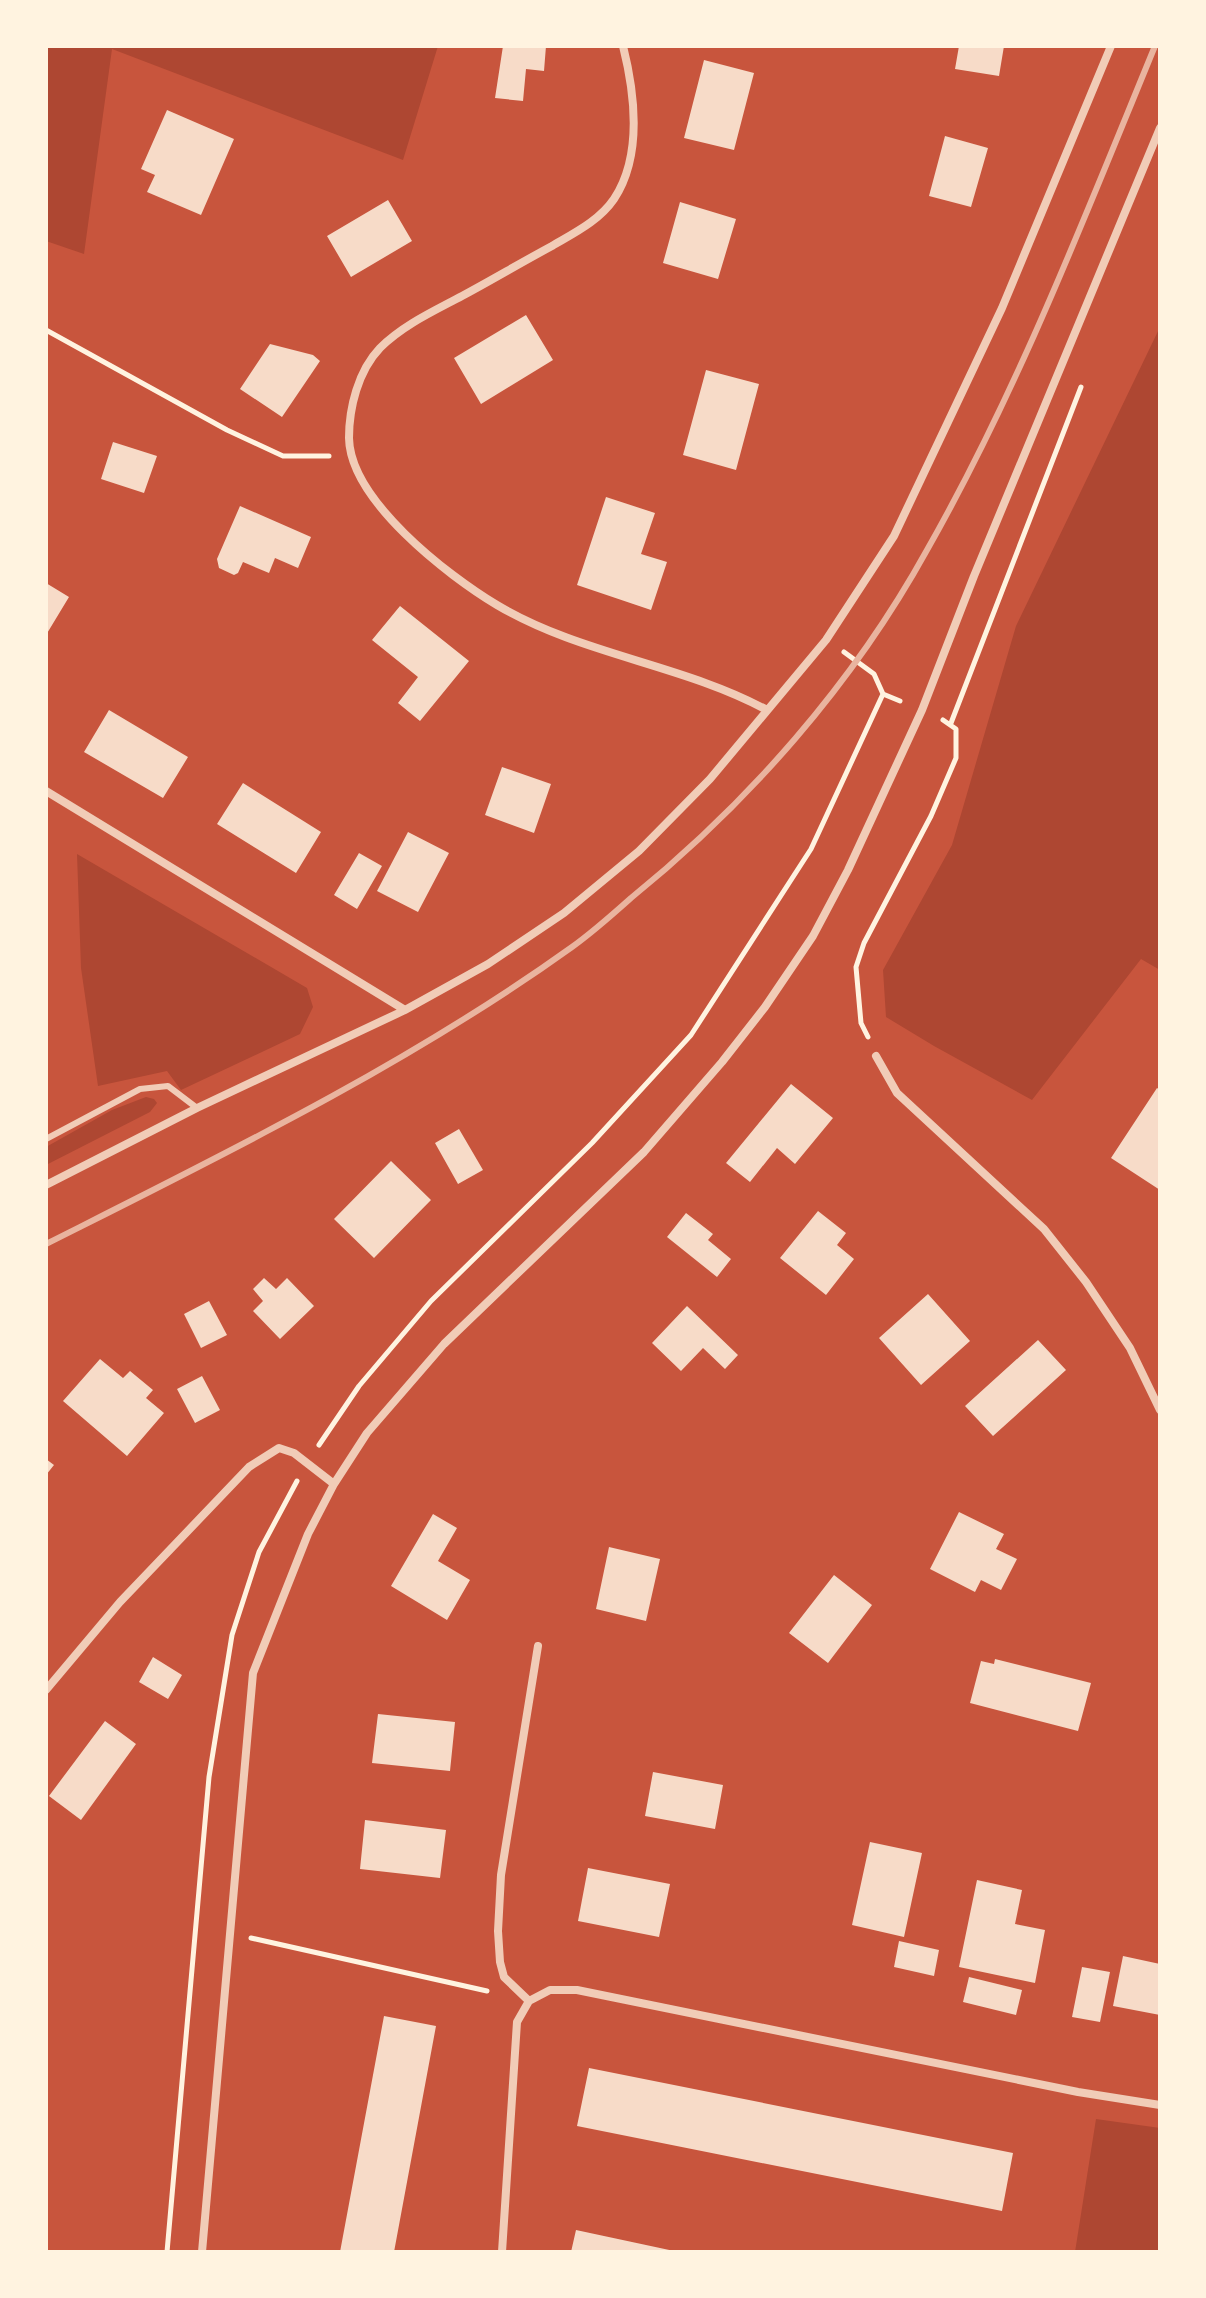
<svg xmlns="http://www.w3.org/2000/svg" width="1206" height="2298" font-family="Inter,sans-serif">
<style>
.green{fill:#ae4732}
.building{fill:#f7dbc8}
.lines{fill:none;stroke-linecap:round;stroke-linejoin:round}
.path{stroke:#fff3e0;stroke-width:5}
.service{stroke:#f1ccb7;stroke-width:6}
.minor{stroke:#f1ccb7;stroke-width:8}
.rail{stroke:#e9b49f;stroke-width:6}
</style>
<rect width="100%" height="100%" fill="#c8553d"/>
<path class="green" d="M46,46H438L403,160L112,49L84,254L46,241Z
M1160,327V970L1141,959L1032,1100L934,1046L886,1017L883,970L952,845L1016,626Z
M77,854L307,988L313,1007L300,1034L181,1090L167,1071L98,1086L81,968Z
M146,1097L154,1099L157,1103L150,1112L46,1165V1147L112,1110Z
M1096,2119L1160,2128V2252H1075Z"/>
<path class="building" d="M503,46H546L544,71L526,69L523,101L495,98Z
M959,46H1004L999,76L955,69Z
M704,60L754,73L734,150L684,138Z
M167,110L234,139L201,215L147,192L155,175L141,169Z
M945,136L988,148L971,207L929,196Z
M388,200L412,241L351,277L327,236Z
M680,202L736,219L718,279L663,263Z
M526,315L553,360L481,404L454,358Z
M270,344L313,355L320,361L282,417L240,389Z
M706,370L759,384L736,470L683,455Z
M113,442L157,456L144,493L101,479Z
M606,497L655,513L641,554L667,562L651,610L577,585Z
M240,506L311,537L298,568L275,558L269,573L243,562L238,573L234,575L219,568L217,559Z
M46,583L69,597L46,635Z
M400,606L469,661L420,721L398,703L418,677L372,640Z
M109,710L188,757L163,798L84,752Z
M502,767L551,784L534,833L485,815Z
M243,783L321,832L296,873L217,824Z
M408,832L449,853L418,912L377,891Z
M359,853L382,866L357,909L334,895Z
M791,1084L833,1118L795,1164L777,1148L750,1182L726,1163Z
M1157,1088L1160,1090V1190L1111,1158Z
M459,1129L483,1170L458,1184L435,1143Z
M391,1161L431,1200L374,1258L334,1219Z
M818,1211L846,1233L837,1245L854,1259L826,1295L780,1258Z
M686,1213L713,1234L708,1240L731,1259L717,1277L667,1237Z
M264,1278L276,1289L287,1278L314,1306L280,1339L253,1311L263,1301L253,1289Z
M928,1294L970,1341L921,1385L879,1338Z
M209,1301L227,1335L201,1348L184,1314Z
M687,1306L738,1355L725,1369L703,1348L681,1371L652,1343Z
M1038,1340L1066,1370L993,1436L965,1406Z
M100,1359L123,1378L130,1371L153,1390L146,1398L164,1413L127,1456L63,1401Z
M202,1376L220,1410L195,1423L177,1389Z
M46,1459L54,1465L46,1475Z
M959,1512L1004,1534L996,1549L1017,1559L1001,1590L981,1580L975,1592L930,1569Z
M433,1514L457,1528L438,1561L470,1580L447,1620L391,1586Z
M609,1547L660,1559L646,1621L596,1609Z
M834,1575L872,1605L828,1663L789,1633Z
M153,1657L182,1675L168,1699L139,1682Z
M995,1659L1091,1683L1078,1731L970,1703L981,1661L994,1664Z
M378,1714L455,1722L450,1771L372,1763Z
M105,1721L136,1744L81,1820L49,1796Z
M653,1772L723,1785L715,1829L645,1816Z
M365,1820L446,1830L440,1878L360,1869Z
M870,1842L922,1853L904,1937L852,1925Z
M588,1868L670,1884L659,1937L578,1921Z
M977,1880L1022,1890L1015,1924L1045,1930L1035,1983L959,1967Z
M899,1941L939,1950L934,1976L894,1967Z
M1123,1956L1160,1964V2015L1113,2006Z
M1082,1967L1110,1972L1100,2022L1072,2017Z
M969,1977L1022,1990L1016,2015L963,2002Z
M384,2016L436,2026L394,2252H340Z
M589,2068L1013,2153L1002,2211L577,2126Z
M576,2230L674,2251V2252H571Z"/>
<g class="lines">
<path class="path" d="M46,330L227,430L283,456H329
M844,652L874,674L883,694
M951,723L1081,387
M868,1037L861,1023L856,967L864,943L931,816L956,758V729L943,720
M319,1445L359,1386L431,1301L592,1143L691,1035L811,849L883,694L900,701
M251,1938L487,1991
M167,2252L209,1777L232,1635L259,1552L297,1481"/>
<path class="service" d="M46,1139L140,1089L168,1086L197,1108"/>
<path class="minor" d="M623,46C635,94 643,155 614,199C599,221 574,233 552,246C522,262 492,280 462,296C434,311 403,325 380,348C358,371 349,408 349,438C350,500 447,575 497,605C581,655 682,664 767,710
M46,791L405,1010
M876,1056L897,1093L1044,1229L1086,1282L1130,1348L1160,1410
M46,1185L197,1108L405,1010L488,964L564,913L639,851L710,779L826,640L894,536L1002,308L1111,46
M46,1690L120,1602L249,1467L279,1448L294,1453L334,1484
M529,2001L550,1990H577L1078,2092L1160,2105
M202,2252L253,1673L308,1534L334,1484L367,1433L444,1344L644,1152L722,1062L765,1007L813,936L848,870L922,710L974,576L1160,128
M502,2252L517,2022L529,2001L504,1977L500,1962L498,1931L501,1875L538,1646"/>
<path class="rail" d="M46,1244C225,1154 409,1064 572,947C593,932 612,915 631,898C749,802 853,684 927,550C1018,390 1085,216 1155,46"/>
</g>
<rect width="1206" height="2298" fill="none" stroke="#fff3e0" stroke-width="96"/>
</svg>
